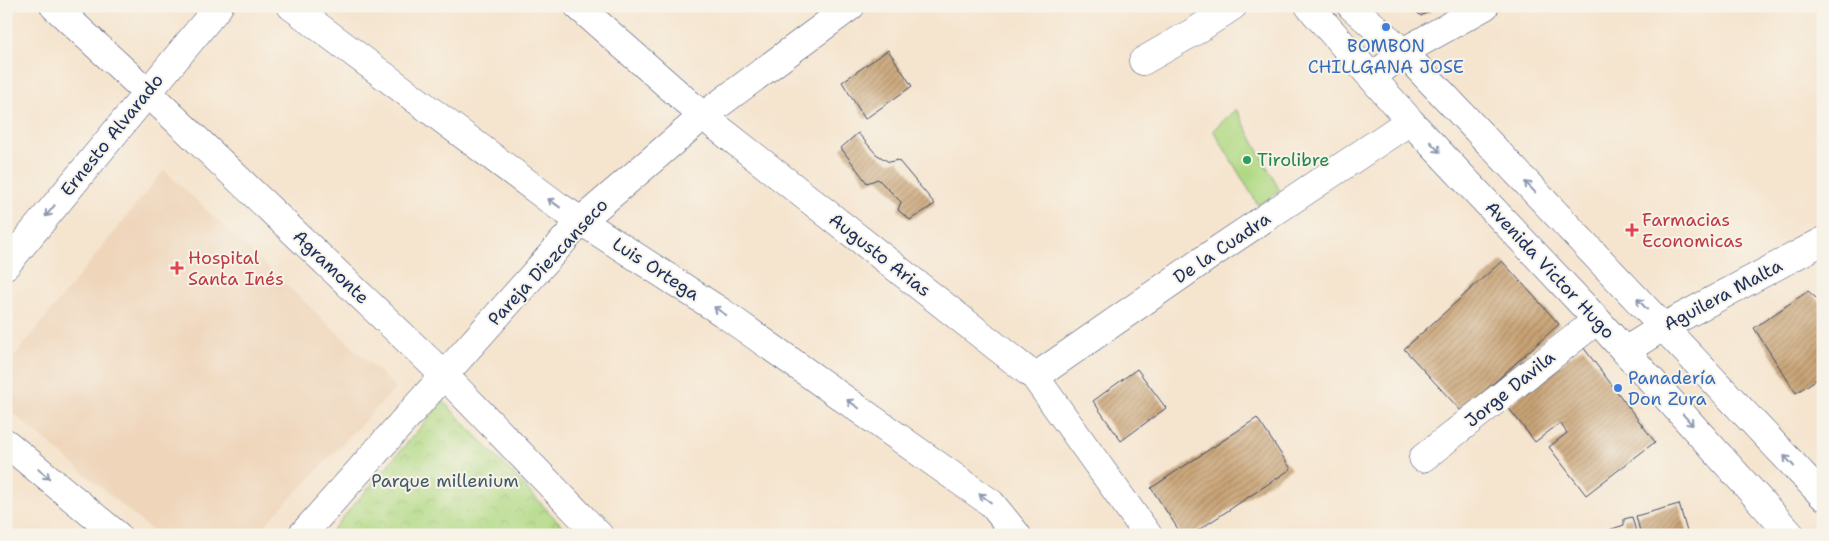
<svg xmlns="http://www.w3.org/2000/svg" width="1829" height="541" font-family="'Shantell Sans',sans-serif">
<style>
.built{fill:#efd6bb}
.park{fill:url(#park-crowns);stroke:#668470}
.pitch{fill:#b0d983;stroke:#668470}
.building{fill:url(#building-hatch)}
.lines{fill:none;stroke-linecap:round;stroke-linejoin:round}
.minor-casing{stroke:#3c4a6f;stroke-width:29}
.major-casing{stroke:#3c4a6f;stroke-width:29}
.minor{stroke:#fff;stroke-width:28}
.major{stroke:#fff;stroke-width:28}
.oneway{stroke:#8d97ae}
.shop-dot{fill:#3f7fe0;stroke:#f7f3e8;stroke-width:2}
.leisure-dot{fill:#2e9e5b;stroke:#f7f3e8;stroke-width:2}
.health-dot{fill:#e0444e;stroke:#f7f3e8;stroke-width:2}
.labels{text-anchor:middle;stroke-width:4;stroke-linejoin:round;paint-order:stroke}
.shop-label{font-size:18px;fill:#366cbe;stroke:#f7f3e8}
.street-label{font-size:18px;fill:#1b2f5e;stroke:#f7f3e8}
.leisure-label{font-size:18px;fill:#27864d;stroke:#f7f3e8;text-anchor:start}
.health-label{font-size:18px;fill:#be3a42;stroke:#f7f3e8;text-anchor:start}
.park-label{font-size:18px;fill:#405a67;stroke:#f7f3e8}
</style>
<defs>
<pattern id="park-crowns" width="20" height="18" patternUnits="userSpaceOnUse" patternTransform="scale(1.25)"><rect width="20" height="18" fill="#b0d983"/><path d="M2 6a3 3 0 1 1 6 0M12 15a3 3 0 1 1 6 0" fill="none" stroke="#97bb74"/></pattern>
<pattern id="building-hatch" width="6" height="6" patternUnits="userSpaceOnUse" patternTransform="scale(1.25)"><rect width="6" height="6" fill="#c9a375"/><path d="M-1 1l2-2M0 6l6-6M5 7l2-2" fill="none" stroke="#a28563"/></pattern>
</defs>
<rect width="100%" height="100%" fill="#f7f3e8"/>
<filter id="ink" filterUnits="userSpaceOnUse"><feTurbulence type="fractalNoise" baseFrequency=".02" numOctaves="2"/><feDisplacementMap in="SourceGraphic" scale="10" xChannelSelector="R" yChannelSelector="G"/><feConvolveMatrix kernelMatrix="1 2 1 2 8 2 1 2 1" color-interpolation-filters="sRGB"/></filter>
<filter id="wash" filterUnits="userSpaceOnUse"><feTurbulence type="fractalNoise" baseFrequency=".0096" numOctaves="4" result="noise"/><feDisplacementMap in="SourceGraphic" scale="20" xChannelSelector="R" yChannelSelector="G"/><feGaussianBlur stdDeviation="1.12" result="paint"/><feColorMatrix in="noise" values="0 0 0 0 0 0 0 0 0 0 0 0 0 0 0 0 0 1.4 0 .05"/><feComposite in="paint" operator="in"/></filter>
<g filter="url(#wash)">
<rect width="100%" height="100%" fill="#f5e4ce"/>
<path class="built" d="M164,170L396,388L255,535H157L6,407V367Z"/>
<path class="park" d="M443,401L571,535H328Z"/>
<path class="pitch" d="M1236,109L1280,191L1258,205L1213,130Z"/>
<g id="blocks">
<path class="building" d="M1410,6H1439L1421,16Z
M888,50L912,86L865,119L842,82Z
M858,133L876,154L889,162L898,160L935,204L910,220L898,210L901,202L878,179L867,183L841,148Z
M1502,261L1559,324L1462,412L1404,349Z
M1808,291L1823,304V375L1796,393L1754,328Z
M1583,347L1655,442L1586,495L1549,447L1567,433L1560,423L1535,442L1507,406Z
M1137,369L1166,408L1121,441L1093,401Z
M1257,418L1291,469L1191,535H1182L1151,488Z
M1679,504L1688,535H1641L1636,516Z
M1632,517L1637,535H1609V530L1624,525V519Z"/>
</g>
</g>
<g filter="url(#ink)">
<use href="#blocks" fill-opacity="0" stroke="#3c4a6f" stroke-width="1"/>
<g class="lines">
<g class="minor-casing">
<path id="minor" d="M54,6L147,92L444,375L599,535
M291,6L558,206L723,313L991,503L1017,535
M578,6L703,116L1035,377L1148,535
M1143,61L1197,30L1233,6
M1373,77L1403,52L1485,6
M6,265L219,6
M1625,351L1663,327L1823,241
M1035,377L1219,249L1410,121
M6,443L117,535
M1423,458L1597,320
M302,535L582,220L703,116L851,6"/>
</g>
<g class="major-casing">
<path id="major" d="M1309,6L1410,121L1597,320L1791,535
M1351,6L1403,52L1823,496"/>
</g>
<use href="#minor" class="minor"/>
<use href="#major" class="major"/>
</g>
<defs><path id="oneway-shaft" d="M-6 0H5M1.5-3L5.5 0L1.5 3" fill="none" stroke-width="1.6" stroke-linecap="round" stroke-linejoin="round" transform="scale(1.25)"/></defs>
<g class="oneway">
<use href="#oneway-shaft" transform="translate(1435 147) rotate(47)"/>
<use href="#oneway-shaft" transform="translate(1530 187) rotate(-134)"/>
<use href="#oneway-shaft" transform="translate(554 203) rotate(-144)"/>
<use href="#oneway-shaft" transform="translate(50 211) rotate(129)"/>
<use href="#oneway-shaft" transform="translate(1642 304) rotate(-133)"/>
<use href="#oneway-shaft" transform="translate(720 311) rotate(-146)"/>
<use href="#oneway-shaft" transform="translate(853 404) rotate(-145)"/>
<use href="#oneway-shaft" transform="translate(1688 420) rotate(48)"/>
<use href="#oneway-shaft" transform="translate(1789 461) rotate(-133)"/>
<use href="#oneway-shaft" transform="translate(44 474) rotate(40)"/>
<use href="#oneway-shaft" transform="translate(985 498) rotate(-143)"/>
</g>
</g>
<g class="shop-dot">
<circle cx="1386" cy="27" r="5"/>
<circle cx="1618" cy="388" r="5"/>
</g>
<circle class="leisure-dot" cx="1247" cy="160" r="5"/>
<g class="health-dot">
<path d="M1629.5 222.5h5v5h5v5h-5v5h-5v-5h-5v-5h5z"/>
<path d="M174.5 260.5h5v5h5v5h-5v5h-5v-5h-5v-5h5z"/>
</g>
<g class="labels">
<g class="shop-label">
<text x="1386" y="52">BOMBON<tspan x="1386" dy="21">CHILLGANA JOSE</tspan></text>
<text x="1628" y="384" text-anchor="start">Panadería<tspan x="1628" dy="21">Don Zura</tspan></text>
</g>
<g class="street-label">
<text transform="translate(112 135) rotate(-51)" y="6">Ernesto Alvarado</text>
<text transform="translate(1222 248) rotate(-34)" y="6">De la Cuadra</text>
<text transform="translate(880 255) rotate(38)" y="6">Augusto Arias</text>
<text transform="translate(548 262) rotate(-47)" y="6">Pareja Diezcanseco</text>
<text transform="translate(331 267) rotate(44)" y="6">Agramonte</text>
<text transform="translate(656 269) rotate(33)" y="6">Luis Ortega</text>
<text transform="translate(1550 270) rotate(47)" y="6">Avenida Victor Hugo</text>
<text transform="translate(1723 295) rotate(-28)" y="6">Aguilera Malta</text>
<text transform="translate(1510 389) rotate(-39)" y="6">Jorge Davila</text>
</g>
<g class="leisure-label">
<text x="1257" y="166">Tirolibre</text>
</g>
<g class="health-label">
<text x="1642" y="226">Farmacias<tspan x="1642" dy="21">Economicas</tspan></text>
<text x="188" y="264">Hospital<tspan x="188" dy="21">Santa Inés</tspan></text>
</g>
<g class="park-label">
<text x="445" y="487">Parque millenium</text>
</g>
</g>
<rect width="1829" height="541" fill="none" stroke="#f7f3e8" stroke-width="25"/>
</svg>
